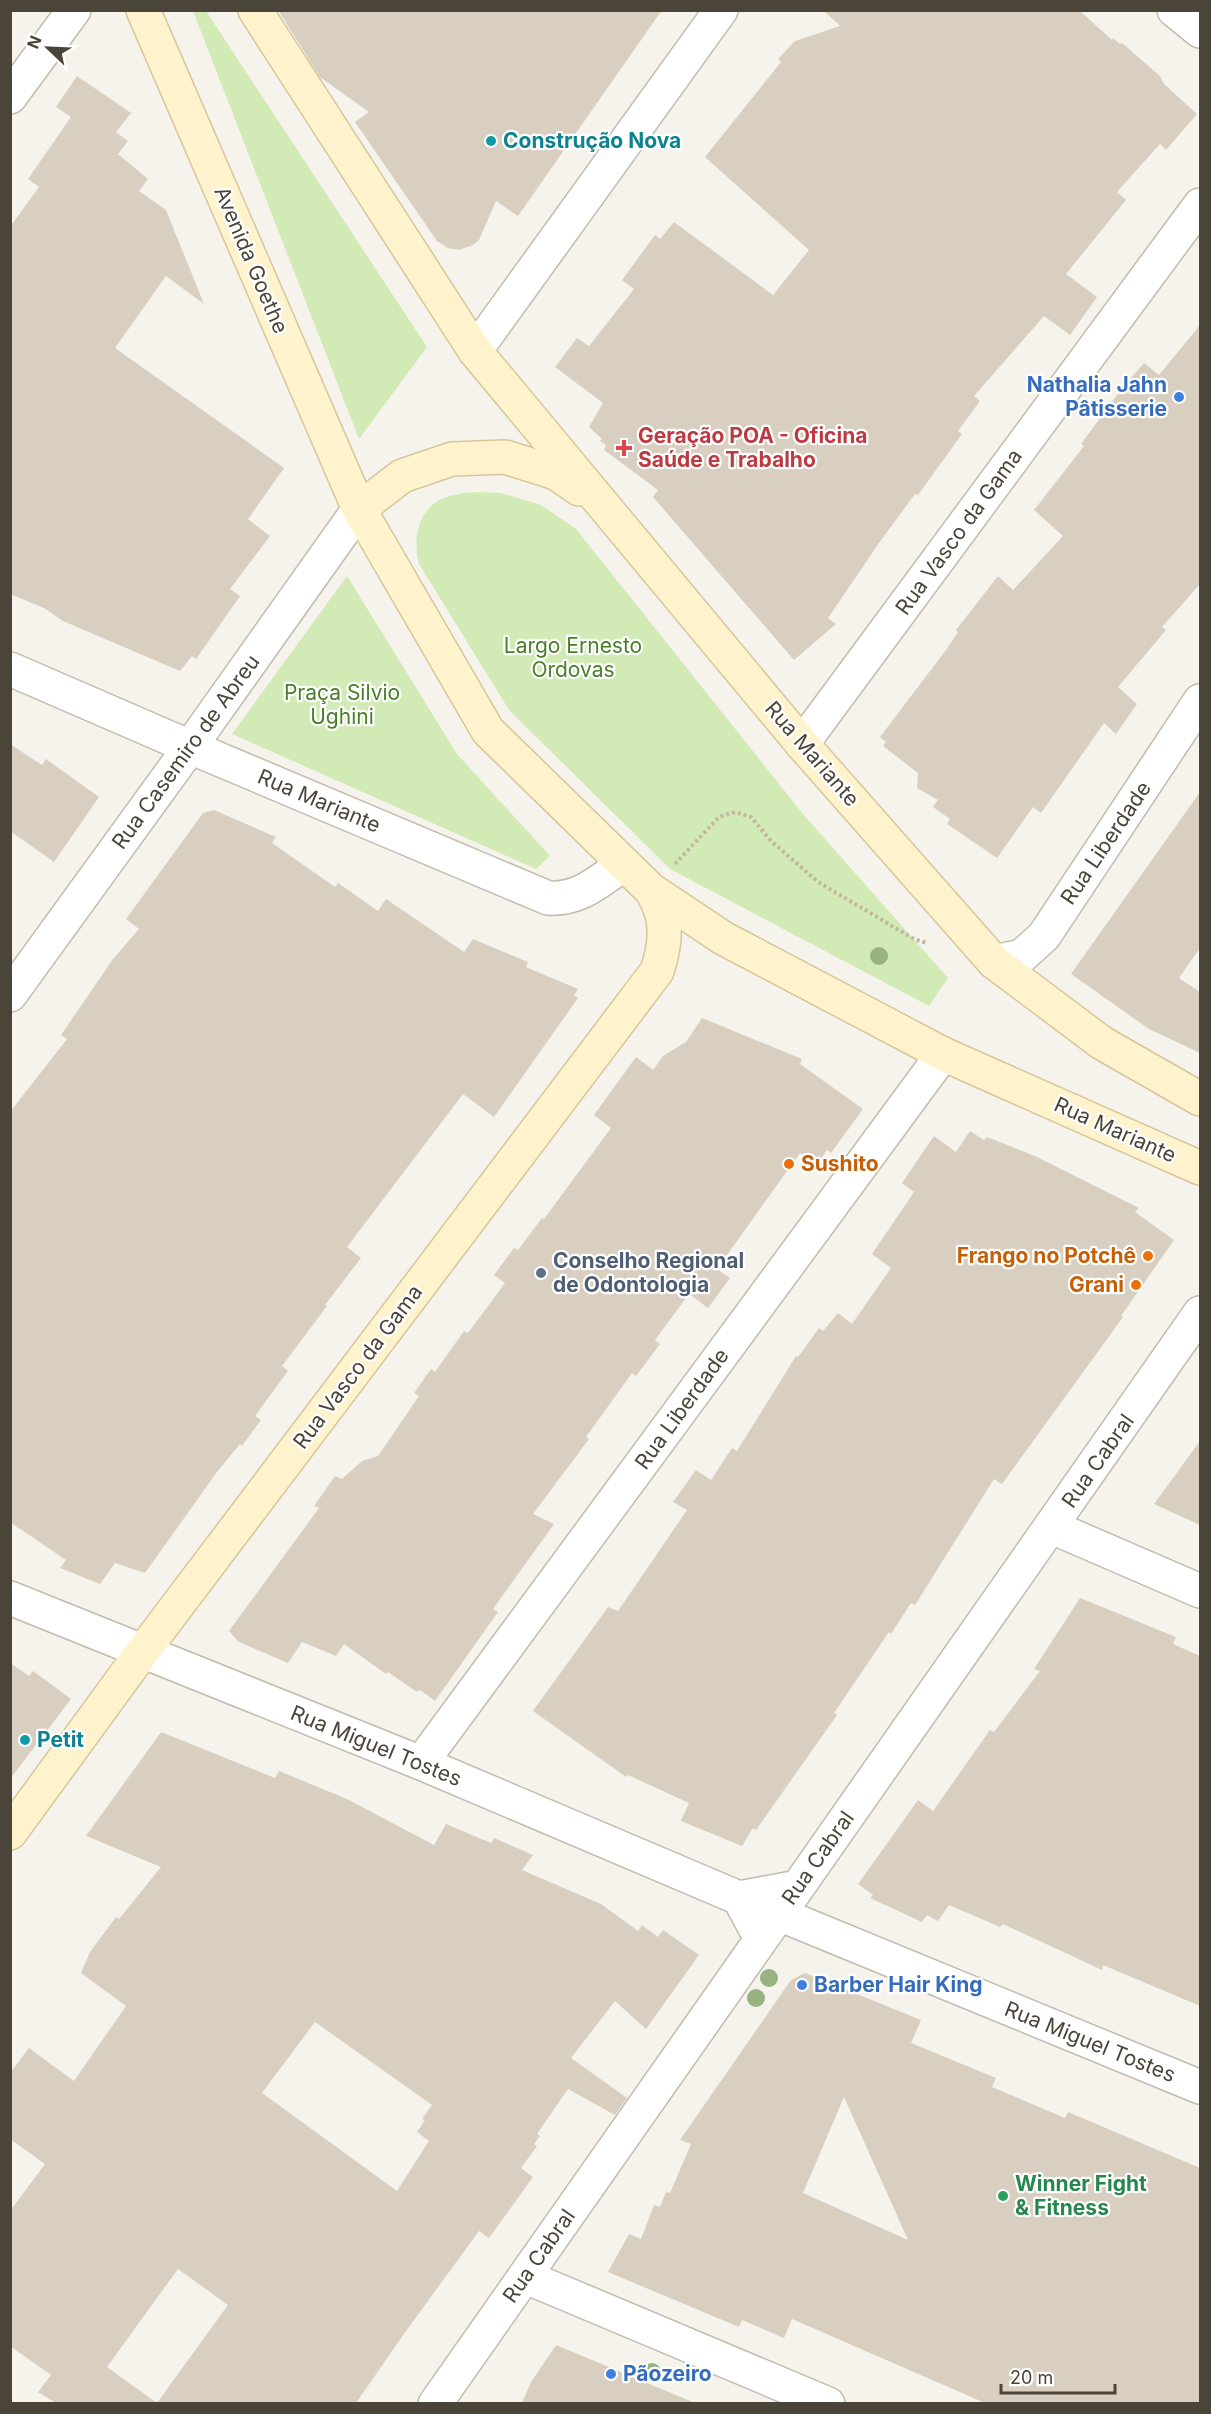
<svg xmlns="http://www.w3.org/2000/svg" width="1211" height="2414" font-family="Inter,sans-serif">
<style>
.green{fill:#d2eab5}
.building{fill:#d8cfc1;fill-rule:evenodd}
.lines{fill:none;stroke-linecap:round;stroke-linejoin:round}
.minor-casing{stroke:#c2bbae;stroke-width:36}
.tertiary-casing{stroke:#c2bbae;stroke-width:36}
.secondary-casing{stroke:#d6c79b;stroke-width:36}
.path{stroke:#c4b79f;stroke-width:4;stroke-dasharray:3 3;stroke-linecap:butt}
.minor{stroke:#fff;stroke-width:33}
.tertiary{stroke:#fff;stroke-width:33}
.secondary{stroke:#fff3cd;stroke-width:33}
.tree{fill:#97b381}
.culture-dot{fill:#0f9aa8;stroke:#fff;stroke-width:2}
.shop-dot{fill:#3f7fe0;stroke:#fff;stroke-width:2}
.health-dot{fill:#e0444e;stroke:#fff;stroke-width:2}
.food-dot{fill:#e8710a;stroke:#fff;stroke-width:2}
.service-dot{fill:#5c6f8a;stroke:#fff;stroke-width:2}
.leisure-dot{fill:#2e9e5b;stroke:#fff;stroke-width:2}
.labels{text-anchor:middle;stroke-width:4.5;stroke-linejoin:round;paint-order:stroke}
.culture-label{font-size:21px;font-weight:bold;fill:#0d838f;stroke:#fff;text-anchor:start}
.street-label{font-size:21px;fill:#4b4439;stroke:#fff}
.shop-label{font-size:21px;font-weight:bold;fill:#366cbe;stroke:#fff;text-anchor:start}
.health-label{font-size:21px;font-weight:bold;fill:#be3a42;stroke:#fff;text-anchor:start}
.park-label{font-size:21px;fill:#4a7f2a;stroke:#fff}
.food-label{font-size:21px;font-weight:bold;fill:#c56008;stroke:#fff;text-anchor:end}
.service-label{font-size:21px;font-weight:bold;fill:#4e5e75;stroke:#fff;text-anchor:start}
.leisure-label{font-size:21px;font-weight:bold;fill:#27864d;stroke:#fff;text-anchor:start}
</style>
<rect width="100%" height="100%" fill="#f6f3ec"/>
<path class="green" d="M193,11H206L427,347L359,439Z
M501,493L541,505L576,529L803,814L948,978L929,1006L670,869L509,710L419,564C411,532 421,499 459,494C472,491 487,493 501,493Z
M347,576L457,754L550,856L536,869L232,734Z"/>
<path class="building" d="M278,10H662L518,216L496,201L479,240L473,245L459,250L448,248L437,241L355,122L369,112L320,77Z
M823,10H1079L1112,40L1113,38L1120,44L1122,43L1160,76L1164,84L1197,114L1166,150L1160,144L1117,192L1126,200L1066,274L1097,297L1070,335L1044,316L974,396L980,401L958,431L962,434L918,495L915,494L879,543L828,618L836,624L794,660L653,497L658,490L604,450L606,445L600,441L602,439L589,427L603,403L555,367L577,338L589,346L634,289L622,280L655,235L660,239L674,222L773,295L809,250L705,157L781,62L778,59L795,41L840,26Z
M77,76L131,113L116,132L128,141L118,154L148,179L139,191L166,210L204,304L166,276L115,348L284,468L248,519L270,536L230,589L240,596L196,659L192,656L180,671L63,621L44,608L10,594V227L39,187L28,179L71,117L56,107Z
M1200,325V584L1162,627L1166,630L1118,687L1137,704L1116,734L1104,723L1041,813L1033,807L997,858L947,824L950,819L933,807L938,800L917,788L918,773L883,746L886,742L880,737L946,650L958,632L956,630L998,576L1013,590L1063,536L1034,510L1084,446L1081,444L1123,387L1144,363L1159,375Z
M10,744L42,765L46,759L99,797L54,862L10,831Z
M1200,792V948L1179,978L1200,992V1053L1149,1029L1071,974Z
M214,810L276,837L272,843L335,887L338,883L378,911L386,899L464,952L473,939L528,962L526,967L578,989L574,995L578,998L494,1117L463,1094L347,1247L361,1258L325,1305L327,1306L282,1366L288,1371L255,1416L261,1420L242,1446L240,1444L217,1472L145,1573L115,1563L100,1584L60,1568L66,1560L10,1522V1112L67,1039L61,1035L113,959L139,929L126,919L203,813Z
M702,1018L802,1059L800,1064L863,1109L831,1153L827,1150L818,1163L800,1153L717,1269L730,1278L708,1308L689,1294L655,1340L660,1344L636,1376L632,1373L586,1437L589,1439L533,1514L554,1524L493,1609L498,1612L435,1701L420,1690L417,1692L388,1672L386,1674L344,1644L336,1656L302,1642L288,1663L239,1642L229,1631L319,1508L314,1506L335,1476L342,1479L362,1461L378,1456L419,1396L414,1393L431,1369L435,1372L464,1331L468,1333L505,1283L494,1275L514,1248L518,1250L542,1218L544,1219L611,1128L594,1115L636,1057L653,1070L663,1056L686,1042Z
M970,1131L984,1140L987,1137L1035,1156L1139,1208L1135,1212L1174,1240L1121,1316L1123,1317L1002,1484L994,1479L915,1605L911,1603L891,1634L889,1632L834,1713L837,1715L756,1830L753,1828L742,1846L681,1821L689,1803L628,1775L626,1777L533,1711L608,1607L618,1611L687,1510L673,1502L696,1470L711,1480L732,1448L737,1451L796,1356L798,1357L819,1328L823,1331L838,1313L852,1324L891,1268L872,1254L914,1192L902,1183L934,1136L956,1152Z
M1200,1441V1525L1154,1504Z
M1080,1598L1176,1637L1173,1644L1200,1656V2006L1103,1965L1102,1970L1003,1924L1000,1927L949,1905L938,1921L927,1915L922,1922L870,1898L873,1895L858,1884L918,1800L933,1811L990,1730L994,1732L1040,1671L1034,1669Z
M10,1663L29,1676L33,1671L71,1699L10,1779Z
M161,1732L275,1778L279,1771L347,1799L434,1845L446,1824L491,1843L494,1838L533,1855L522,1870L601,1904L638,1931L642,1925L658,1937L663,1930L699,1955L646,2029L615,2001L571,2058L627,2098L615,2115L568,2089L537,2134L540,2136L534,2144L537,2146L521,2168L533,2177L489,2238L479,2231L406,2331L356,2403H56L38,2392L51,2375L10,2346V2211L45,2164L10,2139V2073L29,2048L74,2081L126,2006L81,1973L90,1952L116,1917L119,1919L161,1867L86,1836ZM315,2022L432,2105L422,2119L425,2120L417,2132L429,2141L397,2191L262,2093ZM178,2269L228,2305L157,2403L107,2367Z
M805,1973L921,2020L911,2043L996,2078L992,2087L1065,2118L1068,2112L1200,2168V2403H985L792,2319L784,2338L742,2320L739,2327L608,2272L629,2234L641,2239L654,2205L660,2207L666,2192L670,2193L691,2144L680,2140L791,1980ZM844,2097L908,2240L803,2193Z
M556,2345L695,2403H522L531,2382Z"/>
<g class="lines">
<g class="minor-casing">
<path id="minor" d="M1174,10L1200,31
M802,744L1200,205
M190,747L548,898C580,900 599,881 624,864
M994,962L1022,956L1044,936L1200,701
M1052,1527L1200,1591
M421,1763L943,1054
M526,2277L828,2404
M435,2404L779,1914L1200,2087"/>
</g>
<g class="tertiary-casing">
<path id="tertiary" d="M10,97L74,10
M475,351L721,10
M10,669L190,747
M10,995L190,747L359,509
M10,1598L421,1763L739,1898L798,1887
M739,1898L761,1939
M779,1914L1200,1313"/>
</g>
<g class="secondary-casing">
<path id="secondary" d="M143,10L359,509L488,731L651,890L723,938L943,1054L1200,1168
M255,10L475,351L802,744L994,962L1102,1043L1200,1099
M359,509L402,476L452,459L505,457L556,473L579,489
M10,1833L143,1651L657,971C667,941 668,917 651,890"/>
</g>
<path class="path" d="M675,864L719,817L735,812L751,817L771,841L818,882L914,939L927,943"/>
<use href="#minor" class="minor"/>
<use href="#tertiary" class="tertiary"/>
<use href="#secondary" class="secondary"/>
</g>
<g class="tree">
<circle cx="879" cy="956" r="9"/>
<circle cx="769" cy="1978" r="9"/>
<circle cx="756" cy="1998" r="9"/>
<circle cx="652" cy="2372" r="9"/>
</g>
<g class="culture-dot">
<circle cx="491" cy="141" r="6"/>
<circle cx="25" cy="1740" r="6"/>
</g>
<g class="shop-dot">
<circle cx="1179" cy="397" r="6"/>
<circle cx="802" cy="1985" r="6"/>
<circle cx="611" cy="2374" r="6"/>
</g>
<path class="health-dot" d="M621 439h6v6h6v6h-6v6h-6v-6h-6v-6h6z"/>
<g class="food-dot">
<circle cx="789" cy="1164" r="6"/>
<circle cx="1148" cy="1256" r="6"/>
<circle cx="1136" cy="1285" r="6"/>
</g>
<circle class="service-dot" cx="541" cy="1273" r="6"/>
<circle class="leisure-dot" cx="1003" cy="2196" r="6"/>
<g class="labels">
<g class="culture-label">
<text x="503" y="148">Construção Nova</text>
<text x="37" y="1747">Petit</text>
</g>
<g class="street-label">
<text transform="translate(251 260) rotate(67)" y="7">Avenida Goethe</text>
<text transform="translate(959 532) rotate(-54)" y="7">Rua Vasco da Gama</text>
<text transform="translate(186 752) rotate(-54)" y="7">Rua Casemiro de Abreu</text>
<text transform="translate(812 754) rotate(49)" y="7">Rua Mariante</text>
<text transform="translate(319 801) rotate(23)" y="7">Rua Mariante</text>
<text transform="translate(1106 843) rotate(-56)" y="7">Rua Liberdade</text>
<text transform="translate(1115 1130) rotate(24)" y="7">Rua Mariante</text>
<text transform="translate(358 1367) rotate(-53)" y="7">Rua Vasco da Gama</text>
<text transform="translate(682 1409) rotate(-54)" y="7">Rua Liberdade</text>
<text transform="translate(1098 1461) rotate(-55)" y="7">Rua Cabral</text>
<text transform="translate(376 1746) rotate(22)" y="7">Rua Miguel Tostes</text>
<text transform="translate(818 1858) rotate(-55)" y="7">Rua Cabral</text>
<text transform="translate(1090 2042) rotate(22)" y="7">Rua Miguel Tostes</text>
<text transform="translate(539 2256) rotate(-55)" y="7">Rua Cabral</text>
</g>
<g class="shop-label">
<text x="1167" y="392" text-anchor="end">Nathalia Jahn<tspan x="1167" dy="24">Pâtisserie</tspan></text>
<text x="814" y="1992">Barber Hair King</text>
<text x="623" y="2381">Pãozeiro</text>
</g>
<g class="health-label">
<text x="638" y="443">Geração POA - Oficina<tspan x="638" dy="24">Saúde e Trabalho</tspan></text>
</g>
<g class="park-label">
<text x="573" y="653">Largo Ernesto<tspan x="573" dy="24">Ordovas</tspan></text>
<text x="342" y="700">Praça Silvio<tspan x="342" dy="24">Ughini</tspan></text>
</g>
<g class="food-label">
<text x="801" y="1171" text-anchor="start">Sushito</text>
<text x="1136" y="1263">Frango no Potchê</text>
<text x="1124" y="1292">Grani</text>
</g>
<g class="service-label">
<text x="553" y="1268">Conselho Regional<tspan x="553" dy="24">de Odontologia</tspan></text>
</g>
<g class="leisure-label">
<text x="1015" y="2191">Winner Fight<tspan x="1015" dy="24">&amp; Fitness</tspan></text>
</g>
</g>
<rect width="1211" height="2414" fill="none" stroke="#4b4439" stroke-width="24"/>
<g transform="translate(48 48) rotate(293)" stroke="#ffffff" stroke-width="4.5" paint-order="stroke">
<path d="M0-4.5L10 22L0 15L-10 22Z" fill="#4b4439"/>
<text y="-9" font-size="16" font-weight="bold" text-anchor="middle" fill="#4b4439">N</text>
</g>
<path d="M1001 2384v9h114v-9" fill="none" stroke="#4b4439" stroke-width="3"/>
<text x="1010" y="2384" font-size="18" fill="#4b4439" stroke="#ffffff" stroke-width="4.5" paint-order="stroke">20 m</text>
</svg>
